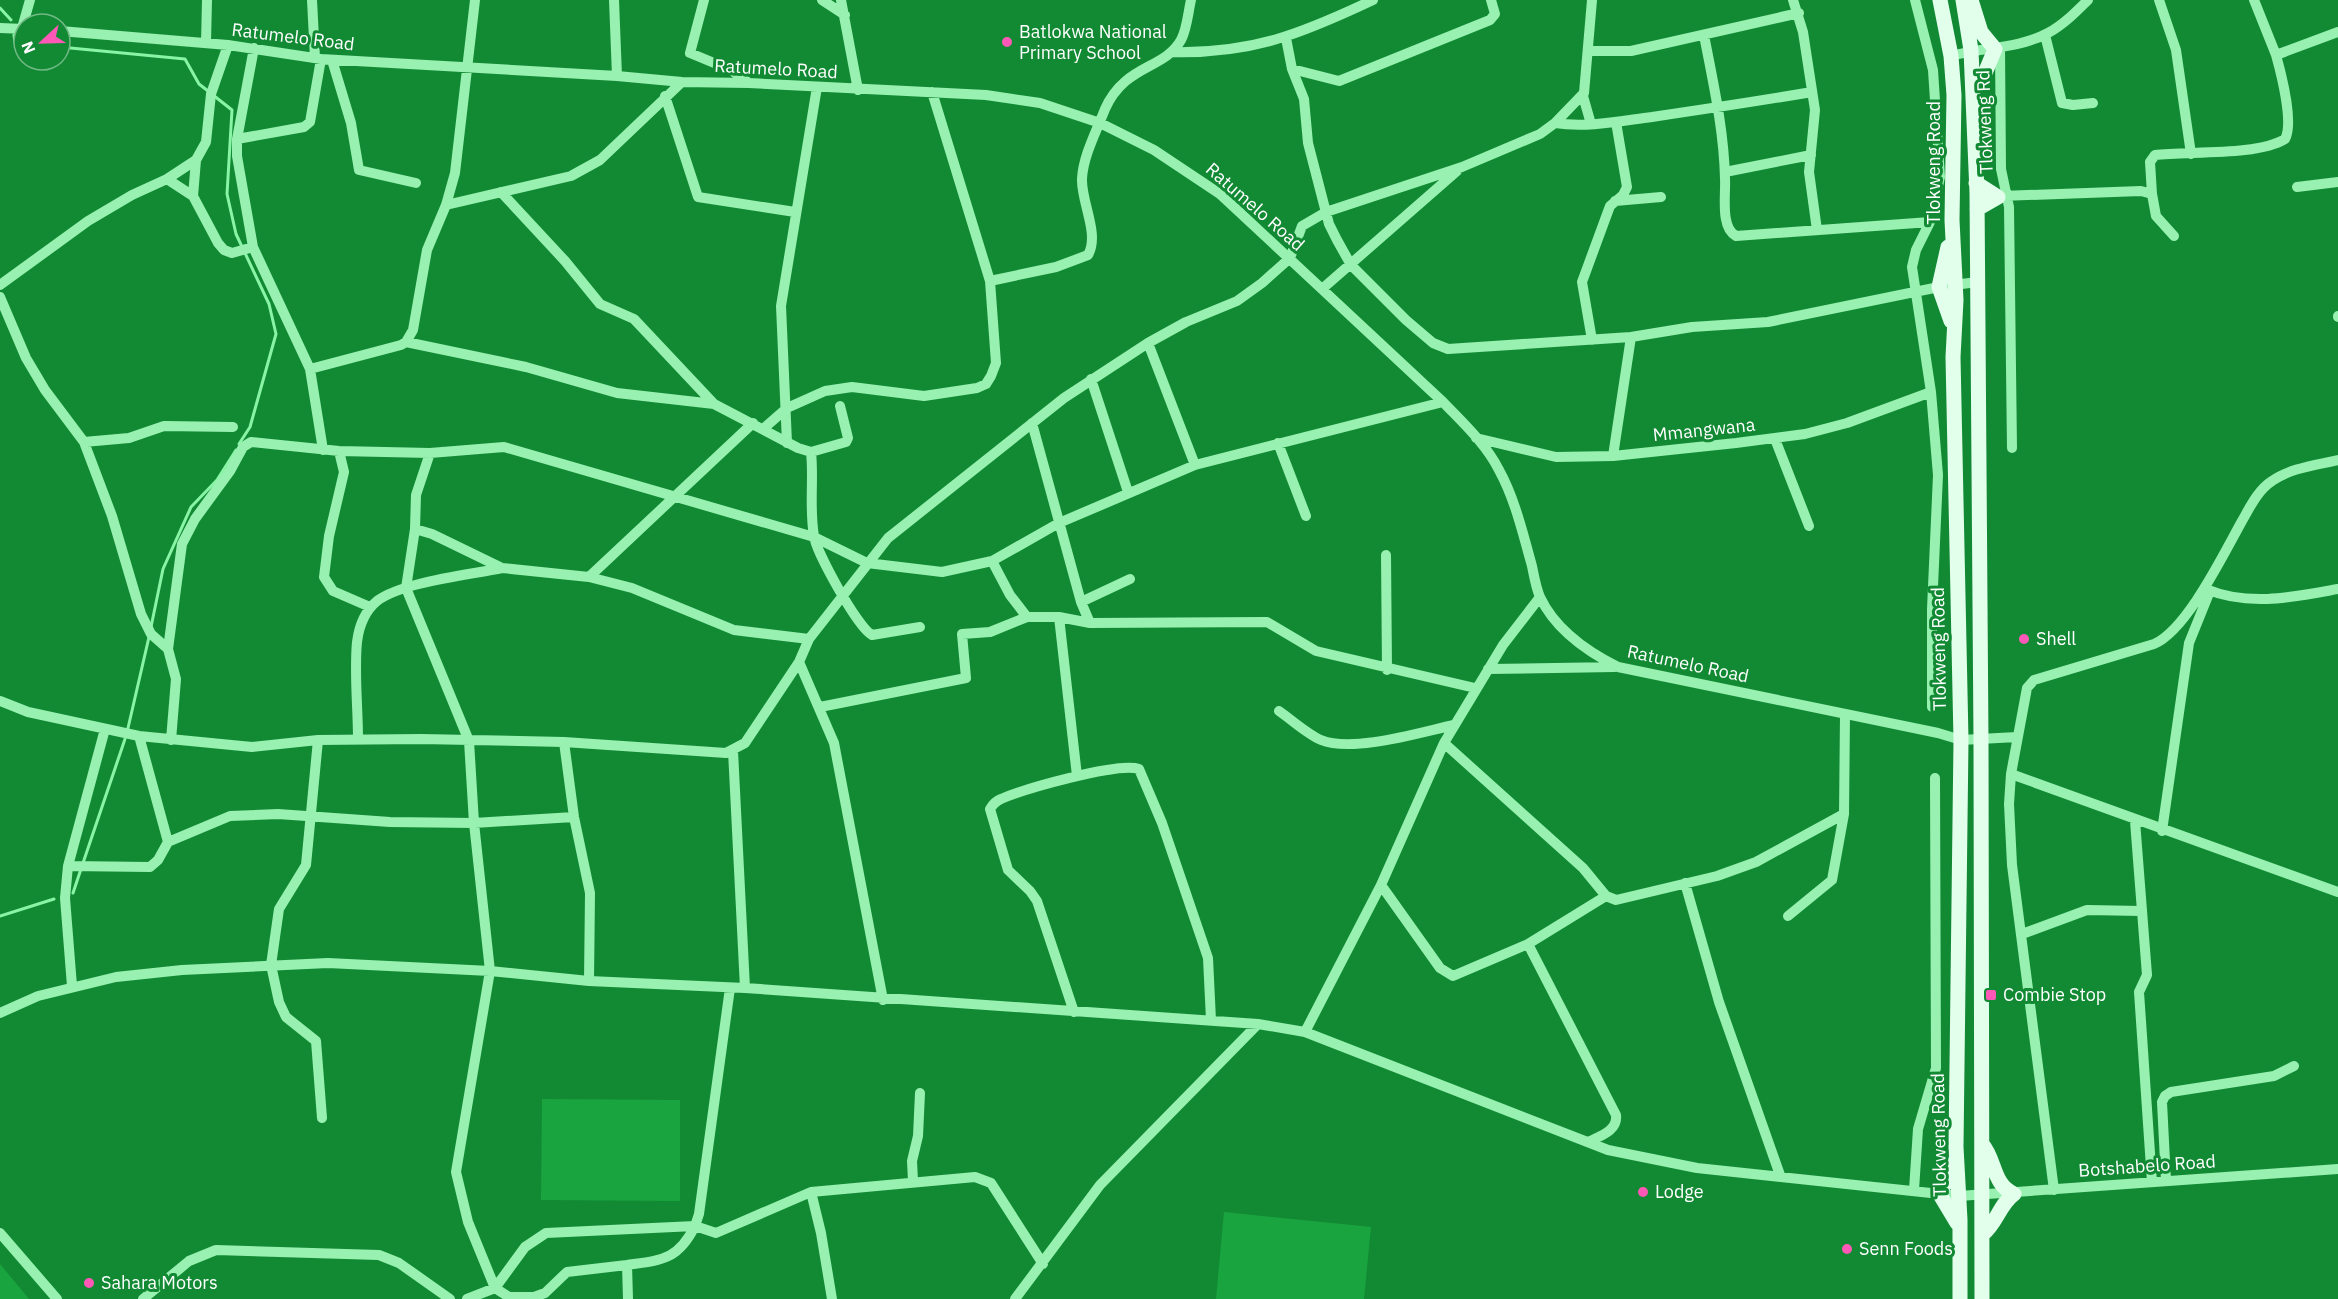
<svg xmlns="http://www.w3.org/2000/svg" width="2338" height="1299" font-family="'IBM Plex Sans',sans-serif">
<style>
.green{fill:#1aa43f}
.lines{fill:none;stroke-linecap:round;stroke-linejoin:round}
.stream{stroke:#89f4a5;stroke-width:3}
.minor{stroke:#98f1b0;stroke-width:10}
.major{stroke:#e2ffec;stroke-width:15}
.poi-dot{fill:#ff58b6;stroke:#128a34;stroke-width:2}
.labels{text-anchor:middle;stroke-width:6;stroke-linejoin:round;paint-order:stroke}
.poi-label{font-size:18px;fill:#fff;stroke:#128a34;text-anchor:start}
.street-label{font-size:18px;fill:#fff;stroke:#128a34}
</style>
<rect width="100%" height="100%" fill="#128a34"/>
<path class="green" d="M542,1099L680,1100V1201L541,1200Z
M1224,1212L1371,1227L1364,1299H1216Z
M0,1264L29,1299H0Z"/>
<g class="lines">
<path class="stream" d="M0,8L11,20
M14,35L15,43L24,44
M60,47L185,59L199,84L208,91
M213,95L232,110L227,194L236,234L269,304L276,334L250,427L239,444
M151,627L163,569L191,507L217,480L236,450
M128,728L149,637
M83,863L125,739
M73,893L81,869
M0,916L54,899"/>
<path class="minor" d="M312,0L315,58
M614,0L617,76
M704,0L690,53L731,70L749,83
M822,0L845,15
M841,0L858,90
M1793,0L1803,32L1815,110L1809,172L1817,230
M1915,0L1933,70L1940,177L1930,222L1916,250L1912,267L1931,392L1938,475L1932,609V707
M2159,0L2176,50L2191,154
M2254,0L2276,55L2338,32
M0,28L24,29
M22,28L30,0
M60,31L228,45L321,59L617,76L682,82L749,83L986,95L1040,103L1100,123L1154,150L1220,194L1443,402C1463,423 1486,444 1499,470C1515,499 1523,534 1532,566C1534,576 1536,588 1540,597C1555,629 1588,652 1618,667L1938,733L1961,740L2017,737
M1704,35C1713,82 1724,130 1725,179C1726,194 1720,228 1736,236L1930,222
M2045,35L2062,103L2073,105L2093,103
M1286,38L1292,69L1304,99L1308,143L1329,224L1337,240L1351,265L1406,320L1433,343L1448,349L1631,337L1692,327L1768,322L1939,287L1977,282
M206,43L207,0
M254,48L237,139V156L253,247L310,369L323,450
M2000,48L2001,169L2009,207L2012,448
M1590,51H1631L1799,13
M1171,52C1252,54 1301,34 1373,0
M1951,56C1983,47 2018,49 2048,33C2063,25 2076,12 2088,0
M332,60L351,123L359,170L416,183
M1292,69L1339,81L1490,20L1495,14L1491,0
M665,96L698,197L795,212
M1583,96L1591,124
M1555,123C1587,128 1620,121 1652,117C1706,109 1759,101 1812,92
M237,139L304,127L310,122L321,59
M196,160L193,196L218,243L224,250L232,253L253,247
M1725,172L1811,155
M167,179L193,196
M2297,187L2338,182
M501,192L565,261L600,304L634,319L714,404L798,448L811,452C814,479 809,508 814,536C816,552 858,628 872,635L920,627
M2152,194L2150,162L2155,155C2188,151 2258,156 2285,139C2294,123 2281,73 2276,55
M2001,196L2141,191L2152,194L2156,216L2174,236
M1615,201L1661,197
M446,205L571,176L600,160L682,82
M990,281L1056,267L1088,255C1100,234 1081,202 1082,179C1083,156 1097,130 1105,109C1125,64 1164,70 1181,40C1187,29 1188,13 1191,0
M0,285L88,221L132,195L167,179L196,160L206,142L211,94L228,45
M1322,289L1457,171
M0,297L26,358L45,390L84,442L112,516L141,614L151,634L168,649L176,679L171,740
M2338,316V317
M1592,340L1582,282L1610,206L1623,195L1627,187L1616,122
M406,342L526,367L617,393L714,404
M1148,343L1195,465
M310,369L401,345L406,342L413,330L427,250L446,205L455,173L475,0
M1091,379L1128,492
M1032,423L1081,602L1090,623
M763,429L787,408L825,391L852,387L924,396L977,388L986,384L991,376L996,363L990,281L932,92
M1476,438L1556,457L1613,456L1736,443L1805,434L1847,423L1931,392
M1775,439L1809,526
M84,442L129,438L164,426L233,427
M787,443L781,306L817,87
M1278,443L1306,516
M339,451L344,472L329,536L324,577L333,591L370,607
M811,452L846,442L848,438L840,406
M430,453L416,495L415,529L432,534L502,568L589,577L632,588L734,630L809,639
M1613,456L1631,337
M415,529L406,588L469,741L474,823L490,971L456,1172L468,1222L495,1288L509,1297H534L545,1293L567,1272L627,1265L628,1299
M1386,555L1387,670
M992,561L1010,595L1027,617
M589,577L753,423
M2206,589C2249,607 2294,597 2338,589
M1081,602L1130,579
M1059,617L1077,776
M168,649L182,544L195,519L230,471L243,447L251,442L339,451L430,453L504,447L814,537L867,563L942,572L992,561L1059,523L1195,465L1443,402
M799,662L834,743L883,1000
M1488,669L1615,667
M0,701L28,712L139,736L252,747L318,740L421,739L564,742L726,753L745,743L799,662L809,639L888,538L1064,398L1148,343L1186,322L1237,301L1262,283L1290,258L1302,226L1326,212L1462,167L1540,134L1555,123L1584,93L1592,0
M820,707L966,678L962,634L990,632L1027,617H1059L1090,623L1267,622L1316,651L1475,688
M1279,711C1292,720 1307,734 1321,740C1353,753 1421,732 1454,725
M139,736L168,842
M358,739C358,707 354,673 357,642C359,626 365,611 377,601C402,582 469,575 502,568
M318,740L306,865L279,909L271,965L279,1002L286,1017L316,1041L322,1118
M564,742L574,817L590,893L589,981
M1444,743L1583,868L1606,896L1616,900L1717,876L1756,862L1844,814L1845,715
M733,751L745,988
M2011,774L2338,892
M2135,821L2147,975L2139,992L2152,1182
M2162,831L2189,643L2210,591
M68,866L150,867L158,860L168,842L230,816L278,814L390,822L474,823L574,817
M1685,883L1719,1002L1780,1175
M1381,885L1440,968L1453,976L1528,944L1606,896
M1788,916L1832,880L1844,814
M2022,934L2087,910L2141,911
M1528,944L1616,1115C1618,1131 1600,1136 1588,1142
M72,986L65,898L68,866L105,729
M730,988L699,1214L695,1226L716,1233L811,1192L975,1177L991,1183L1043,1264
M1074,1012L1037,901L1030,891L1008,870L990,809C993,804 996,801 1001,799C1024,789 1118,762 1139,769L1162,823L1208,958L1211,1020
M0,1013L38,996L116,977L182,970L328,963L490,971L589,981L745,988L1258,1024L1305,1032L1608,1150L1697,1168L1959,1196L2338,1169
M1305,1032L1381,885L1444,743L1503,645L1540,597
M913,1181L912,1161L918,1136L920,1093
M2166,1181L2162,1102L2165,1096L2171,1092L2274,1076L2294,1066
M1914,1190L1918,1129L1936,1068L1935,778
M2054,1190L2012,865L2009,804L2011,774L2027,688L2034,680L2154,644C2187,630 2224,553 2242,521C2250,507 2258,490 2272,481C2290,468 2317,465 2338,460
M811,1192L821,1233L832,1299
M0,1233L57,1299
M143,1299L189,1261L216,1250L379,1255L399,1263L450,1299
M467,1299L495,1288L525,1247L546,1233L695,1226C678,1260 662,1260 627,1265
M1015,1299L1100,1185L1258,1024"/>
<path class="major" d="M1940,0L1951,56L1954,95L1952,220L1956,300L1953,357L1961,740L1956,1147L1960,1220V1299
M1963,0L1971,50L1977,193L1981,740L1982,1299
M1971,0L1981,32L1995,49L1983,78L1973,90
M1976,183L1998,197L1977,209
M1948,247L1939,287L1951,321
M1982,1144C1996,1160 1992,1184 2014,1194C1999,1205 1997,1223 1983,1234
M1952,1164V1173L1939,1193L1957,1223"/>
</g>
<g class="poi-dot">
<circle cx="1007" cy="42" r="6"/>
<circle cx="2024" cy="639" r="6"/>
<rect x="1985" y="989" width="12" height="12" rx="3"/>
<circle cx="1643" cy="1192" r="6"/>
<circle cx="1847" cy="1249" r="6"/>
<circle cx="89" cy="1283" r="6"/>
</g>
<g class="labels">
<g class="poi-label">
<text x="1019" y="38">Batlokwa National<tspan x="1019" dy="21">Primary School</tspan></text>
<text x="2036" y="645">Shell</text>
<text x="2003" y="1001">Combie Stop</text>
<text x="1655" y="1198">Lodge</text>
<text x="1859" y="1255">Senn Foods</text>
<text x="101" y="1289">Sahara Motors</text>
</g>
<g class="street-label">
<text transform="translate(293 37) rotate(7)" y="6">Ratumelo Road</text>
<text transform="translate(776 69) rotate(3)" y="6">Ratumelo Road</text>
<text transform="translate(1985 122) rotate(-92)" y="6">Tlokweng Rd</text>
<text transform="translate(1934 163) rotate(-90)" y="6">Tlokweng Road</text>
<text transform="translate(1255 207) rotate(41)" y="6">Ratumelo Road</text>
<text transform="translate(1704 430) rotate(-6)" y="6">Mmangwana</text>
<text transform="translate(1939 649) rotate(-91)" y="6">Tlokweng Road</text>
<text transform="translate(1688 664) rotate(12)" y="6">Ratumelo Road</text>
<text transform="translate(1939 1135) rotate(-91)" y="6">Tlokweng Road</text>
<text transform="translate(2147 1166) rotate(-4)" y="6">Botshabelo Road</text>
</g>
</g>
<g transform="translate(42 42) rotate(248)"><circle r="28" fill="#128a34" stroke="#71b985" stroke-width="1.5"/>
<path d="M0-4.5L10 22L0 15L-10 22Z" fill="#ff58b6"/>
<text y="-9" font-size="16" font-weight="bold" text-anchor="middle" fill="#ffffff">N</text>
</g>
</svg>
